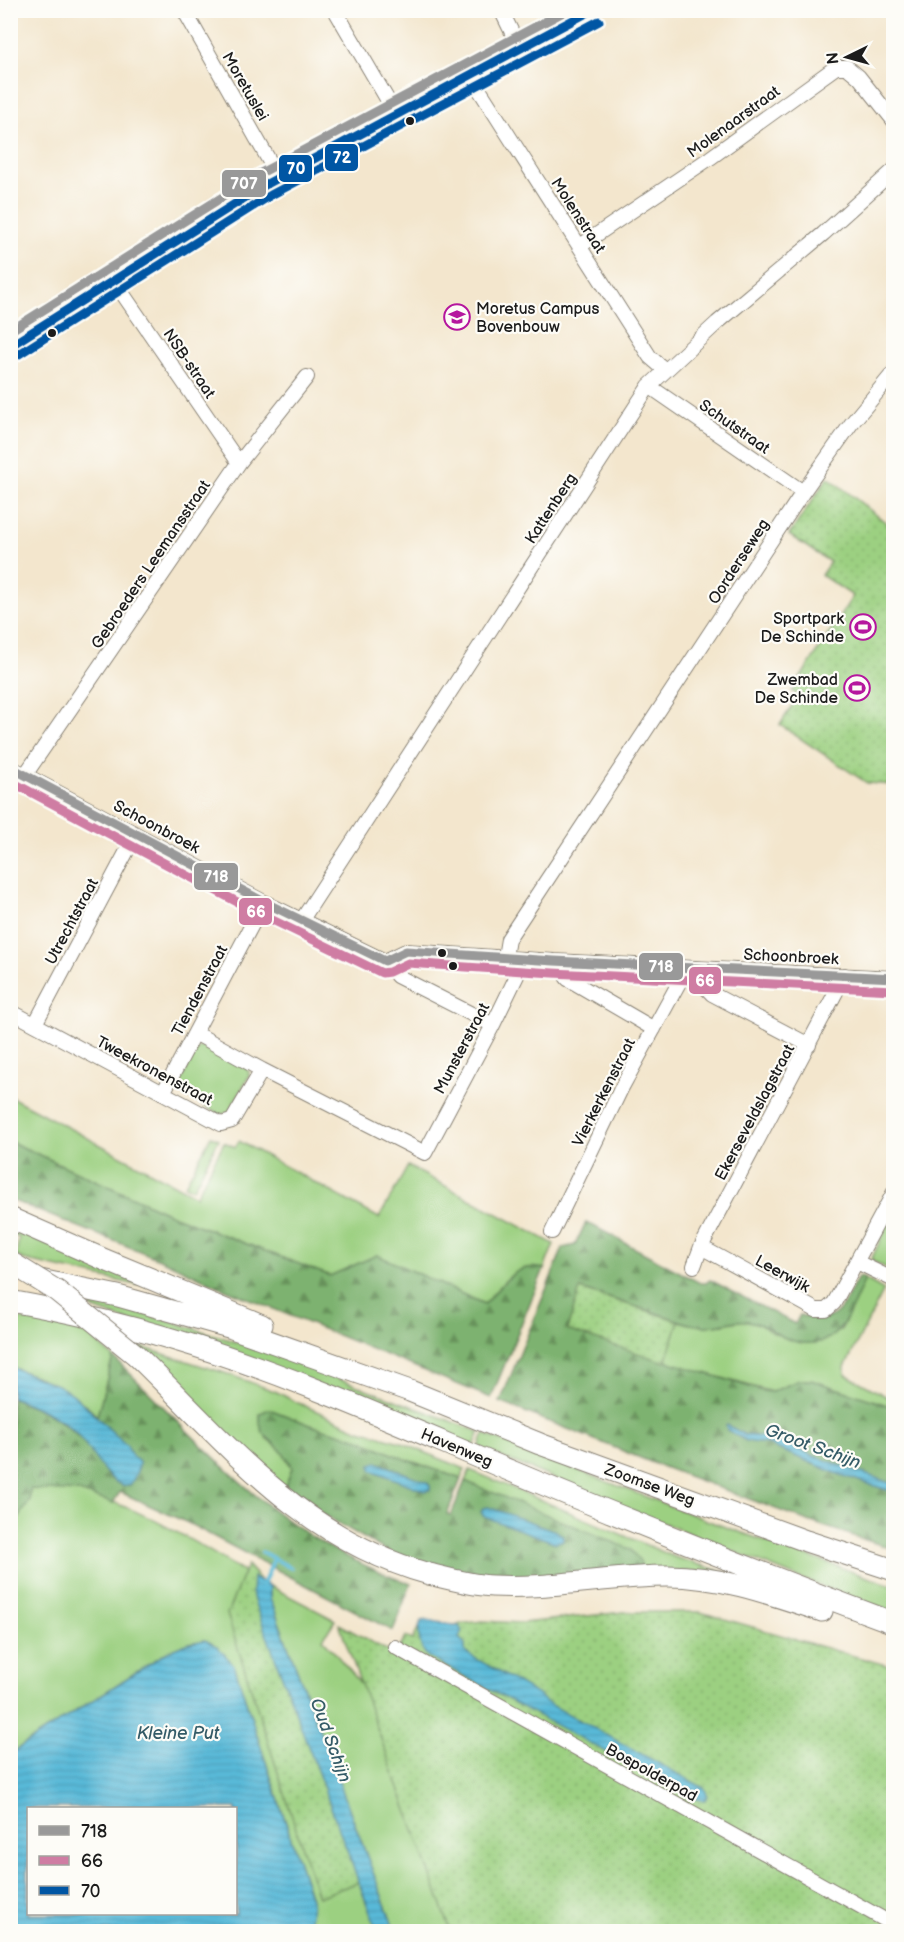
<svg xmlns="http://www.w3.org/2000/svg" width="904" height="1942" font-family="'Balsamiq Sans',sans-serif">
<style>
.green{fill:#9cd081;stroke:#5c764e;stroke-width:1.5}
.forest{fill:url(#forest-firs);stroke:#4c6746;stroke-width:1.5}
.park{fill:url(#park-dots);stroke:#5c764e;stroke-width:1.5}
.water{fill:url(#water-rules);stroke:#3a6a7a;stroke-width:1.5;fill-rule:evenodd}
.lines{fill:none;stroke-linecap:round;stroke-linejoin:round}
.stream{stroke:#59b9d8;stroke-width:4}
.minor-casing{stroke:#888174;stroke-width:16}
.major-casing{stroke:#888174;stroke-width:20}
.highway-casing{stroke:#888174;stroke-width:23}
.minor{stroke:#fff;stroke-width:14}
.major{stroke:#fff;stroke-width:18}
.highway{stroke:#fff;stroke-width:21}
.highway-bridge-casing{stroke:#888174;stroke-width:23;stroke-linecap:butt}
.highway-bridge{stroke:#fff;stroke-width:21}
.bus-1-casing{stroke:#fdfcf7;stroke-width:14}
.bus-2-casing{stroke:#fdfcf7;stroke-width:14}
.bus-3-casing{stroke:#fdfcf7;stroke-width:14}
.bus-4-casing{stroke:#fdfcf7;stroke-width:14}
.bus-5-casing{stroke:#fdfcf7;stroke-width:14}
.bus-1{stroke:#999;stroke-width:9}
.bus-2{stroke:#cf7da3;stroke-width:9}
.bus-3{stroke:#0056a4;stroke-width:9}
.bus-4{stroke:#0056a4;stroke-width:9}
.bus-5{stroke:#999;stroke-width:9}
.bus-dot{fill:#1c1c1c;stroke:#fdfcf7;stroke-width:2}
.labels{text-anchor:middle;stroke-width:4.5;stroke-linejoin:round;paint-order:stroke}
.street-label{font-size:16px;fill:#1c1c1c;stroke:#fdfcf7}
.poi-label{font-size:16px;fill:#1c1c1c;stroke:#fdfcf7;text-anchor:end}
.water-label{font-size:18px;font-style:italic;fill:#345b67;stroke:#fdfcf7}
.line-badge{stroke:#fdfcf7;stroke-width:2}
.badge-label{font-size:16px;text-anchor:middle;font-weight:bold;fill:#fff}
</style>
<defs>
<pattern id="forest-firs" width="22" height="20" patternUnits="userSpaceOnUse" patternTransform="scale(1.5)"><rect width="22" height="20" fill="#7db26f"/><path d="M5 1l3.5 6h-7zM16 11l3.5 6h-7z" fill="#66905a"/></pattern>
<pattern id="park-dots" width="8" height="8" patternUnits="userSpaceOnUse" patternTransform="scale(1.5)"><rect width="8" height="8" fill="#9cd081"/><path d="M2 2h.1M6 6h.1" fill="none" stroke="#86b26f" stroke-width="1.8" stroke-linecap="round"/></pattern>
<pattern id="water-rules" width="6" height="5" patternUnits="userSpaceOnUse" patternTransform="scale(1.5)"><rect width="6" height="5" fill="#59b9d8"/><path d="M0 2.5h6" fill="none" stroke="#4d9eb9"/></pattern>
</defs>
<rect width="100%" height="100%" fill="#fdfcf7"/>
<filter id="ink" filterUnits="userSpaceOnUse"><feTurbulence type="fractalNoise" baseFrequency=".0167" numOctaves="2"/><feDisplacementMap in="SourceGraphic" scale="12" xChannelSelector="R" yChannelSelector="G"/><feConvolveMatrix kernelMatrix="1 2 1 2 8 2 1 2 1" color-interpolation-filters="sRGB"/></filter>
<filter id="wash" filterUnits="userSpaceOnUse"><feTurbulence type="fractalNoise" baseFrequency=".008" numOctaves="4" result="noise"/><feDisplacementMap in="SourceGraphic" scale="24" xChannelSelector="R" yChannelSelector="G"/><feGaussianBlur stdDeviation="1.35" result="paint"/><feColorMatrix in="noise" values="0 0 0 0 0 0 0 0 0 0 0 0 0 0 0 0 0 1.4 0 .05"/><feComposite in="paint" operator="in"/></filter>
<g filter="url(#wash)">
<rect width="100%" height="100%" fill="#f3e6cd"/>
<path class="green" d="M200,1047H205L246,1068L249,1072V1076L229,1112L220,1115L179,1091L178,1087L196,1050Z
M11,1097L196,1196L224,1142L235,1147L239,1141L379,1218L408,1166L554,1244L544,1269C515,1261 502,1285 484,1304L377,1255L330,1276L174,1216L11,1142Z
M211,1136L219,1139L193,1189L185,1185Z
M893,1213V1272L871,1260Z
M10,1226L138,1283L137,1285L27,1261L16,1256L19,1238L11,1234Z
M865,1279L884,1290L845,1367V1374L893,1400V1407L811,1380H799L772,1392L665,1362L679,1321L690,1324L718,1325L743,1320L757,1323L774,1333L841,1330Z
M78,1297L167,1320L265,1351L480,1432L474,1446L94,1309Z
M10,1317L82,1330L113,1357L97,1416C70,1388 46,1380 11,1367Z
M138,1346L222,1372L277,1392L294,1401L357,1429L400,1442L465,1469L461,1479L397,1456L359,1439L313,1426L269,1409L266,1438L282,1451L292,1468L287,1482L281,1490Z
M484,1434L714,1523L893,1586V1612L799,1578L479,1448Z
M470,1470L677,1558L727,1573L642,1570L465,1481Z
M30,1489C46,1489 64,1489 80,1492C143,1507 198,1545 253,1577L254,1601L377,1931H289C311,1927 312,1920 311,1899L234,1665L169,1651L11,1753V1528L21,1516Z
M270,1586L335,1620L323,1639L385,1712L464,1931H395L270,1598Z"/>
<path class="forest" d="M11,1142L174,1216L330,1276L377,1255L484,1304C502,1286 515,1261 544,1269L491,1398L220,1287L162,1260L11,1200Z
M586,1222L700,1283H706L710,1280L795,1324L800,1315C841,1327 841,1306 859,1276L865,1279C849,1313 839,1356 790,1340C778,1336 766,1325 753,1322C737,1318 724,1325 708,1326C702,1327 696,1325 690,1324L581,1289L567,1330L763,1391L772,1392L799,1380H811L893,1407V1549L808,1521L658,1465L500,1402L563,1248L575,1245Z
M113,1357C190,1430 257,1515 356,1561C373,1569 392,1579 411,1583L393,1631L188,1523L120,1492L113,1503L79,1492L30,1489V1501L11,1528V1397C39,1408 67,1421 86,1445L93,1431Z
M269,1409L313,1426L359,1439L397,1456L461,1479L447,1514L451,1515L465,1481L630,1549L640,1561L642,1570L521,1579L468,1574L390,1553L281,1490L287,1482L292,1468C289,1463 286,1456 282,1452C270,1436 258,1438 260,1413Z"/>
<path class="park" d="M828,477L893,528V785L867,783L780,725L798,696L792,691L853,596L821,575L830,562L789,535Z
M580,1289L679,1321L665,1362L567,1330Z
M247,1565L263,1583L359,1882L318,1897L227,1614Z
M624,1612H700L893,1667V1931H451L339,1624L395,1655L406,1637L413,1640L417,1630L482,1621L522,1623Z"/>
<path class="water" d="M11,1367L57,1385L73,1394L127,1446L132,1456L138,1461L140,1464L131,1485C110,1492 89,1445 76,1433C60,1416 32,1405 11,1397Z
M727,1425L745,1435L774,1438L814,1456L893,1484V1492L838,1474L766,1444L746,1441L727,1430L726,1426Z
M377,1462L427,1482L430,1486V1490L425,1491L371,1470V1465Z
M488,1507L556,1531L563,1536V1540L556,1543L484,1517L481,1512L483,1508Z
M253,1577L270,1586V1598L395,1931H377L254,1601L252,1592Z
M427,1620L459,1626L462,1631L459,1638L465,1644V1651L468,1654L540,1696L546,1702L704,1788L708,1796L705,1800L695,1799L428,1657C420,1649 416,1631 421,1621Z
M205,1640L217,1646L234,1665L311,1899C313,1920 310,1927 289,1932L11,1931V1753L169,1651L189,1643ZM236,1808V1914H28V1808Z"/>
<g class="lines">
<path class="stream" d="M262,1552L291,1568
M262,1587L274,1559"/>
</g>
</g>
<g filter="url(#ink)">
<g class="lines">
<g class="minor-casing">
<path id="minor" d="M184,10L279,178
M335,10L397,116
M501,10L520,49
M470,75L650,357L665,370
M580,246L710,158L836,67H847L859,77L894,121
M114,281L239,463
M649,386L803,492
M10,767L264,902L385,961L406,951L554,961L894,978
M25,775L239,463L307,377
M301,921L649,386L717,323L823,234L894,170
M505,957L508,939L803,492L851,424L894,372
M385,961L397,976L493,1025
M554,961L568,979L654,1029
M10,1011L221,1124L232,1121L262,1070
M35,1024L136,834
M195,1033L262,1070L425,1153L493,1025L525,959
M163,1093L264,902
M552,1232L621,1089L687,968L712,994L809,1045
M701,1247L816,1310H826L834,1303L894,1192
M857,1262L894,1280
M694,1266L701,1247L845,975
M395,1647L894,1925"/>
</g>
<g class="major-casing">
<path id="major" d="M10,346L265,185L593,10"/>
</g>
<g class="highway-casing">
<path id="highway" d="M10,1218L103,1259L262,1325
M40,1280L118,1296L232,1328L410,1391L540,1444L806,1541L894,1570
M10,1301C65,1311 119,1323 172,1339C288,1373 399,1424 511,1471C638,1524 765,1575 894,1623
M136,1355C228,1444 300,1538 429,1574C449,1579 471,1585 492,1586C551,1589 609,1576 668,1576C721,1576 771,1594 822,1611"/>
</g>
<use href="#minor" class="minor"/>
<use href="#major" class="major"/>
<use href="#highway" class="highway"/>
<g class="highway-bridge-casing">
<path id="highway-bridge" d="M10,1262L57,1291L136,1355"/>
</g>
<use href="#highway-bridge" class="highway-bridge"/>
<g class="bus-1-casing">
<path id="bus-1" d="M10,767L264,902L385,961L406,951L554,961L894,978"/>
</g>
<g class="bus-2-casing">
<path id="bus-2" d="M10,781L258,913L382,973L389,972L408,963L553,973L893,990"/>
</g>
<g class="bus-3-casing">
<path id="bus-3" d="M10,346L265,185L592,10"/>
</g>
<g class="bus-4-casing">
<path id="bus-4" d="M16,356L271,195L599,21"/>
</g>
<g class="bus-5-casing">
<path id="bus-5" d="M10,331L259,174L567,10"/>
</g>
<use href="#bus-1" class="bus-1"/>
<use href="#bus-2" class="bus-2"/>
<use href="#bus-3" class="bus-3"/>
<use href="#bus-4" class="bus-4"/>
<use href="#bus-5" class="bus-5"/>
</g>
</g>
<defs>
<g id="school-ring" transform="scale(1.35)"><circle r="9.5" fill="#fdfcf7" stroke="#b5179e" stroke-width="1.5"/><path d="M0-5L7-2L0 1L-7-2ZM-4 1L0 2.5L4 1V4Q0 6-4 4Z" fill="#b5179e"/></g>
<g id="stadium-ring" transform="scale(1.35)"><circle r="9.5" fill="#fdfcf7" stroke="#b5179e" stroke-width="1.5"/><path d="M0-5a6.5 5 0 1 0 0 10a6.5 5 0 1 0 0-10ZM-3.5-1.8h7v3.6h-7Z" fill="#b5179e"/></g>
</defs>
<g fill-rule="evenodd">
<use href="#school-ring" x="457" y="317"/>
<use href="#stadium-ring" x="863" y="627"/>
<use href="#stadium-ring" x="857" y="688"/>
</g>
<g class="bus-dot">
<circle cx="410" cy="121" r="5"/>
<circle cx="52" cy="333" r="5"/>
<circle cx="442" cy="953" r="5"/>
<circle cx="453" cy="966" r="5"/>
</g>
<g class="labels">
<g class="street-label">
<text transform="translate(246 86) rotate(60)" y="6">Moretuslei</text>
<text transform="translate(733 121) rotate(-36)" y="6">Molenaarstraat</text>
<text transform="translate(579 215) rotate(57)" y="6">Molenstraat</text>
<text transform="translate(190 363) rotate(56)" y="6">NSB-straat</text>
<text transform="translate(735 426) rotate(35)" y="6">Schutstraat</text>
<text transform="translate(550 508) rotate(-57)" y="6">Kattenberg</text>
<text transform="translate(738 561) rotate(-57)" y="6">Oorderseweg</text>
<text transform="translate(150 564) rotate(-56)" y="6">Gebroeders Leemansstraat</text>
<text transform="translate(157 826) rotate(28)" y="6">Schoonbroek</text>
<text transform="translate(71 921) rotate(-62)" y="6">Utrechtstraat</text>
<text transform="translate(791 956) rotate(3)" y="6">Schoonbroek</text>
<text transform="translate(199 990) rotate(-62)" y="6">Tiendenstraat</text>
<text transform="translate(461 1048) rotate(-62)" y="6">Munsterstraat</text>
<text transform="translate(155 1070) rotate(28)" y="6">Tweekronenstraat</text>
<text transform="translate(603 1092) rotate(-63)" y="6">Vierkerkenstraat</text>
<text transform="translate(754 1112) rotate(-62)" y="6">Ekerseveldslagstraat</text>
<text transform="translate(783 1273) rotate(29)" y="6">Leerwijk</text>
<text transform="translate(457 1447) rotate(23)" y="6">Havenweg</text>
<text transform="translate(650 1484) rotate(20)" y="6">Zoomse Weg</text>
<text transform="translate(652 1772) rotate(29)" y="6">Bospolderpad</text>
</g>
<g class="poi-label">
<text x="476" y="314" text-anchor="start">Moretus Campus<tspan x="476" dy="18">Bovenbouw</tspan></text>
<text x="844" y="624">Sportpark<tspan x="844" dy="18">De Schinde</tspan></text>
<text x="838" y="685">Zwembad<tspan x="838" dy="18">De Schinde</tspan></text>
</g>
<g class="water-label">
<text transform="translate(813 1446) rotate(20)" y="6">Groot Schijn</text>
<text x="178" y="1739">Kleine Put</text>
<text transform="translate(331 1740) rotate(70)" y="6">Oud Schijn</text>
</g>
</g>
<g class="line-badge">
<rect x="324" y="143" width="35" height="29" rx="6" fill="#0056a4"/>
<rect x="278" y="154" width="35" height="29" rx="6" fill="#0056a4"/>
<rect x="221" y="169" width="46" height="29" rx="6" fill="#999"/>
<rect x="193" y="862" width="46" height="29" rx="6" fill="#999"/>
<rect x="238" y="897" width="35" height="29" rx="6" fill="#cf7da3"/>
<rect x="638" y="952" width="46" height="29" rx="6" fill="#999"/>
<rect x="688" y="966" width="34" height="29" rx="6" fill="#cf7da3"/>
</g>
<g class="badge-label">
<text x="342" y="163">72</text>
<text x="296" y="174">70</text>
<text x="244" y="189">707</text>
<text x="216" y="882">718</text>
<text x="256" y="917">66</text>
<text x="661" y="972">718</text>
<text x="705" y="986">66</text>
</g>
<rect width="904" height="1942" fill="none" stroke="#fdfcf7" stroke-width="36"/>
<rect x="27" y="1807" width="210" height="108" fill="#fdfcf7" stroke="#a3a29f" stroke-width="1.5"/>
<rect x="39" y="1826" width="30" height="9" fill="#999999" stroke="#a3a29f" stroke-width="1.5"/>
<text x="81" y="1837" font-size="18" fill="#1c1c1c">718</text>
<rect x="39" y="1856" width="30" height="9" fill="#cf7da3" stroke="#a3a29f" stroke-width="1.5"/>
<text x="81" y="1867" font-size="18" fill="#1c1c1c">66</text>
<rect x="39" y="1886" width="30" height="9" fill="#0056a4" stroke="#a3a29f" stroke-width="1.5"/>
<text x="81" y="1897" font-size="18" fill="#1c1c1c">70</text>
<g transform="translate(847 57) rotate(265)" stroke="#fdfcf7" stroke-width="4.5" paint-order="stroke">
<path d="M0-4.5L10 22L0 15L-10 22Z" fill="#1c1c1c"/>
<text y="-9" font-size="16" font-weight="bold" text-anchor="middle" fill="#1c1c1c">N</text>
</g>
</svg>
